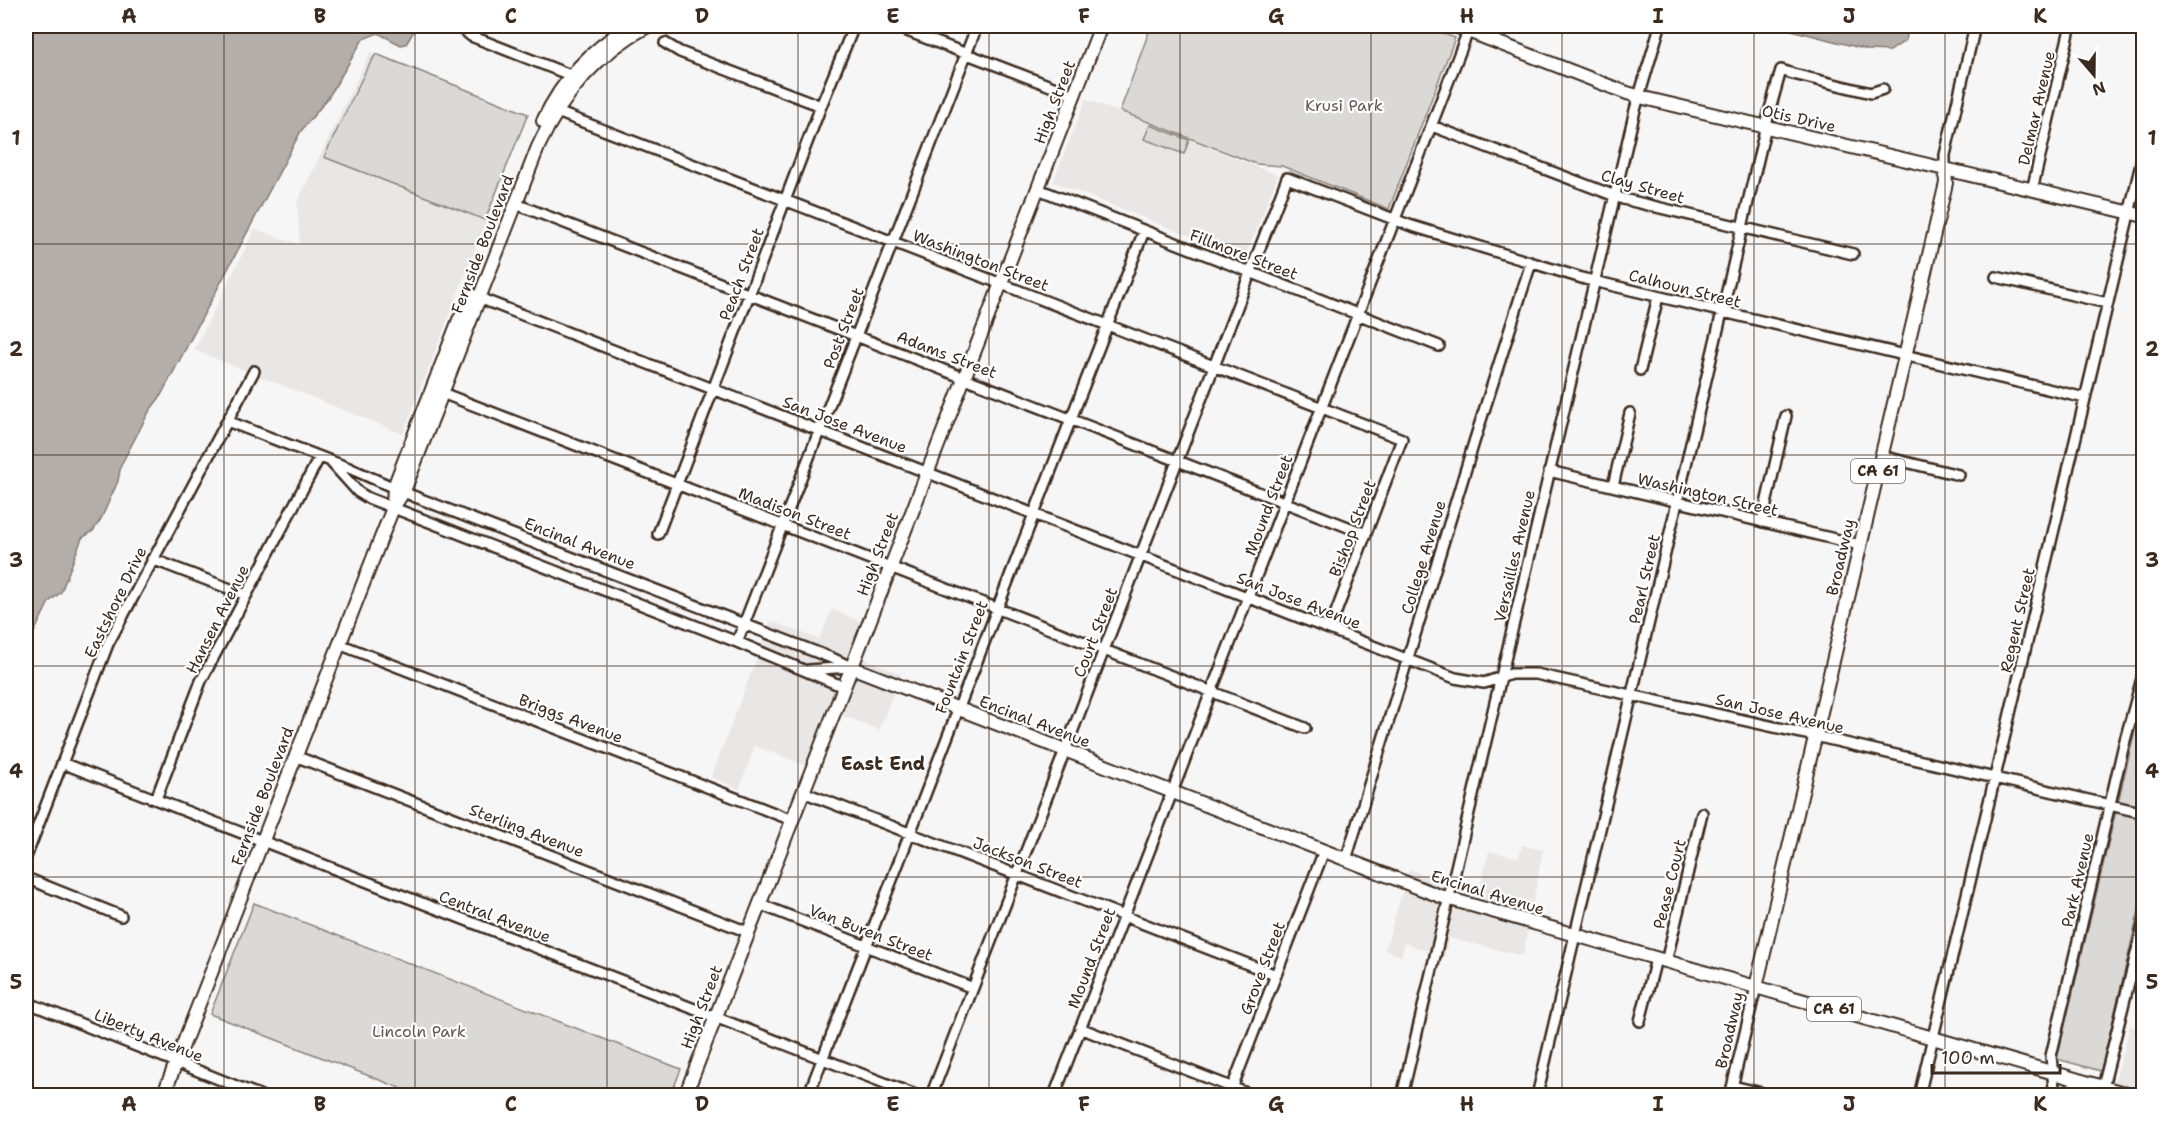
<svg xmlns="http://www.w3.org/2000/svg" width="2169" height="1121" font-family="'Shantell Sans',sans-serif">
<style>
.built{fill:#e9e7e6}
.green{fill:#dbd9d6;stroke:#8b827a;stroke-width:1.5}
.water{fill:#b4aeaa;stroke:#847972;stroke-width:1.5}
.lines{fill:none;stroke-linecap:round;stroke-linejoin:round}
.minor-casing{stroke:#3b2a1e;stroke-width:14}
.major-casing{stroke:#3b2a1e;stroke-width:16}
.minor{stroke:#fff;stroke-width:9}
.major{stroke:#fff;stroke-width:12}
.grid{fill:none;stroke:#3b2a1e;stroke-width:1.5;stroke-opacity:0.55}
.labels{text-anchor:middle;stroke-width:4.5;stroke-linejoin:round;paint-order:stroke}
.shield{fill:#fff;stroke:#766a62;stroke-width:1.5}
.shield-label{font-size:15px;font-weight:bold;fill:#3b2a1e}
.street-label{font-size:16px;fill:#3b2a1e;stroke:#fff}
.park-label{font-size:16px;fill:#63564c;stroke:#fff}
.neighbourhood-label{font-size:18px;font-weight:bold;fill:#3b2a1e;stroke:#fff}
.neatline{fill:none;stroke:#3b2a1e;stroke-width:2}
.grid-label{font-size:20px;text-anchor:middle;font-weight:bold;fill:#3b2a1e}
</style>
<rect width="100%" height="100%" fill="#f7f6f6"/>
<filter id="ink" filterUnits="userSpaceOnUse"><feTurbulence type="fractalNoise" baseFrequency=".0167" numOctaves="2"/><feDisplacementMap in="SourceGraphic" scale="12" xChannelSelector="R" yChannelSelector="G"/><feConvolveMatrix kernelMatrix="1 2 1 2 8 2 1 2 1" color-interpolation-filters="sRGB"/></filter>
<g filter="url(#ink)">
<path class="built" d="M370,52L528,114L403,434L194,350L255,229L300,245L297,203Z
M1086,99L1278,175L1245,258L1053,182Z
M832,609L875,628L865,657L866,659L901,674L879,730L841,715L820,771L755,746L739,789L711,777L771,621L819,639Z
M1522,845L1543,850L1523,956L1449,938L1444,957L1405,943L1401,956L1385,950L1409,869L1440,881L1479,892L1489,851L1519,858Z
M2130,1026L2143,1029V1095L2106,1096L2117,1074Z"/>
<path class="green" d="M1151,26H1423L1455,38L1389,209L1282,166L1256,164L1120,111Z
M376,54L528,114L485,220L324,157L366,70Z
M1150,125L1189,140L1184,154L1144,139Z
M2143,697V893L2101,1071L2057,1059Z
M254,903L681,1069L671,1095H418L210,1014Z"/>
<path class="water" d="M26,26H417L406,44L401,45L378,33L363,39L328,98L301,131L160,397L150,410L121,465L118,481L101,519L93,531L82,538L61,592L49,602L26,649Z
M1776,26H1909L1906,40L1890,51L1868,50Z"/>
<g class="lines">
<g class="minor-casing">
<path id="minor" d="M462,26L464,30L471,36L575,77
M894,26L1074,95
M665,43L680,52L821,106
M552,110L1402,439L1330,628
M1432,126L1623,199L1853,254
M1945,170V155L1975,26
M1038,189L1439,346
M2032,190L2069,33
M516,204L1366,534
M1996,277L2107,303
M474,298H479L1455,678L1484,683L1511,674H1536L1815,736L2144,813
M1640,370L1658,297
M442,393L1305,728
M227,421L349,468L413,496L834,659L851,667
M1881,456L1959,475
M331,462L358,492L368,498L737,642L844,687
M1549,471L1860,545
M1613,486L1630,413
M1762,522L1786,416
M658,534L821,106L854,26
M152,559L246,595
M737,642L977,26
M339,644L792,820
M809,670L849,667
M295,756L748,932
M62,763L918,1096
M803,792L1276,975
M156,799L201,681L319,458
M26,857L108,644L254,371
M1346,860L1475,439L1531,263
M26,878L121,916
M759,904L973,988
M1666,962L1702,813
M26,1002L261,1096
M1640,1021L1656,959
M1080,1028L1254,1096
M1733,1086L1774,1096
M2103,1087L2144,922
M808,1096L1144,231
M931,1096L1287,178L1409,225L1585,279L2085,398
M1054,1096L1470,26
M1229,1096L1324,851
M1402,1096L1635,110L1660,26
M1537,1096L1769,113L1781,70L1793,74L1871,93L1883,89
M1730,1096L1756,987
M1919,1096L2144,151
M2058,1096L2054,1088L2051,1056L2124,744L2144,671
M2073,1096L2076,1079"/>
</g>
<g class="major-casing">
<path id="major" d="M1455,26L1627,93L1648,99L2144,216
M543,121C564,77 590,52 629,26
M393,505L394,487L459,320L473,296
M851,667L1440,896L2134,1096
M1756,987L1946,183L1945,170
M163,1096L381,538L393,508L404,491L538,147C562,95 596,53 648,26
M685,1096L1101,26"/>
</g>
<use href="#minor" class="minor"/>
<use href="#major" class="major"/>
</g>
</g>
<path class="grid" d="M224,26V1096M415,26V1096M607,26V1096M798,26V1096M989,26V1096M1180,26V1096M1371,26V1096M1562,26V1096M1754,26V1096M1945,26V1096M26,244H2144M26,455H2144M26,666H2144M26,877H2144"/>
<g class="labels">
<g class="shield">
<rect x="1851" y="459" width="54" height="24" rx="4.5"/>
<rect x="1807" y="997" width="54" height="24" rx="4.5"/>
</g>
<g class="shield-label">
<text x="1878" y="476">CA 61</text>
<text x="1834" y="1014">CA 61</text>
</g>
<g class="street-label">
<text transform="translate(1054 102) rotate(-69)" y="6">High Street</text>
<text transform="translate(2036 108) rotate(-77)" y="6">Delmar Avenue</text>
<text transform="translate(1799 118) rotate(13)" y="6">Otis Drive</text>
<text transform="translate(1643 186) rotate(16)" y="6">Clay Street</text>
<text transform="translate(482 244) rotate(-69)" y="6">Fernside Boulevard</text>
<text transform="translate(1244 254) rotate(21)" y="6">Fillmore Street</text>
<text transform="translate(981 260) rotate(21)" y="6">Washington Street</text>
<text transform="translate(741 274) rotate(-69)" y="6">Peach Street</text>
<text transform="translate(1685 288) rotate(14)" y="6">Calhoun Street</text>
<text transform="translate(843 328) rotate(-69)" y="6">Post Street</text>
<text transform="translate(947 354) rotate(21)" y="6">Adams Street</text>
<text transform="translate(845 424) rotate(21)" y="6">San Jose Avenue</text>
<text transform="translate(1708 494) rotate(13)" y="6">Washington Street</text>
<text transform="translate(1268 505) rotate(-69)" y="6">Mound Street</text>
<text transform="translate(795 513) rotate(21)" y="6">Madison Street</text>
<text transform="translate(1352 528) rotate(-69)" y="6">Bishop Street</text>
<text transform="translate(580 543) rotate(21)" y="6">Encinal Avenue</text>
<text transform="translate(877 554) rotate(-69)" y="6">High Street</text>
<text transform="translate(1514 556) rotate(-77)" y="6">Versailles Avenue</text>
<text transform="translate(1423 557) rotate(-73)" y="6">College Avenue</text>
<text transform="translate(1840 557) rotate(-77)" y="6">Broadway</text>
<text transform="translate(1644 579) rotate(-77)" y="6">Pearl Street</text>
<text transform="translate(1299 600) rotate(21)" y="6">San Jose Avenue</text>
<text transform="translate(115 602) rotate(-64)" y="6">Eastshore Drive</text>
<text transform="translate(217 619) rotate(-63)" y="6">Hansen Avenue</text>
<text transform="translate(2017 620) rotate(-77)" y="6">Regent Street</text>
<text transform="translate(1095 632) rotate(-69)" y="6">Court Street</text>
<text transform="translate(961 657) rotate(-69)" y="6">Fountain Street</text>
<text transform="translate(1780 713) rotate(13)" y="6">San Jose Avenue</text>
<text transform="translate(571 718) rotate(21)" y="6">Briggs Avenue</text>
<text transform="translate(1035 721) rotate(21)" y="6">Encinal Avenue</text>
<text transform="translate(262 796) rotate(-69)" y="6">Fernside Boulevard</text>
<text transform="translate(527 830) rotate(21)" y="6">Sterling Avenue</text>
<text transform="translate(1028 862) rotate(21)" y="6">Jackson Street</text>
<text transform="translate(2077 880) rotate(-77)" y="6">Park Avenue</text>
<text transform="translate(1669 884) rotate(-76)" y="6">Pease Court</text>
<text transform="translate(1488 892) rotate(17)" y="6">Encinal Avenue</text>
<text transform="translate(495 916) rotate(21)" y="6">Central Avenue</text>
<text transform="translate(871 932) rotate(21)" y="6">Van Buren Street</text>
<text transform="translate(1091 958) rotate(-69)" y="6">Mound Street</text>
<text transform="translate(1262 968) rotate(-69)" y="6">Grove Street</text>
<text transform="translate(701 1007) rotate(-69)" y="6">High Street</text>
<text transform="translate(1729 1030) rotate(-77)" y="6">Broadway</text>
<text transform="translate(149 1035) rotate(22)" y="6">Liberty Avenue</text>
</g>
<g class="park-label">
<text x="1344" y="111">Krusi Park</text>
<text x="419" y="1037">Lincoln Park</text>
</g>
<g class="neighbourhood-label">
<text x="883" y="770">East End</text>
</g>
</g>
<rect width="2169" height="1121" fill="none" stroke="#fff" stroke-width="66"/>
<g transform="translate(2094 75) rotate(160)" stroke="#ffffff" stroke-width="4.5" paint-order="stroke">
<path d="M0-4.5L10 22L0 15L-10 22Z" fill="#3b2a1e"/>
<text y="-9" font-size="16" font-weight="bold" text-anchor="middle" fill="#3b2a1e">N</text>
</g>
<path d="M1932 1064v9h128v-9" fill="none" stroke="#3b2a1e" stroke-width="3"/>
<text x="1941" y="1064" font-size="18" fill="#3b2a1e" stroke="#ffffff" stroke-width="4.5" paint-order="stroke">100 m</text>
<rect x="33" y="33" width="2103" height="1055" class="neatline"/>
<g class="grid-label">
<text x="129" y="23">A</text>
<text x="320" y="23">B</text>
<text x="511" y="23">C</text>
<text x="702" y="23">D</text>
<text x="893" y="23">E</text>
<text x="1084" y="23">F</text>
<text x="1276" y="23">G</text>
<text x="1467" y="23">H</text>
<text x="1658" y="23">I</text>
<text x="1849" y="23">J</text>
<text x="2040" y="23">K</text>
<text x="16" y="145">1</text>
<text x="2152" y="145">1</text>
<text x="16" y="356">2</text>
<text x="2152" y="356">2</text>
<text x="16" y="567">3</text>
<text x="2152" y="567">3</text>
<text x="16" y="778">4</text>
<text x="2152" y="778">4</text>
<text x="16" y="989">5</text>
<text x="2152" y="989">5</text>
<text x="129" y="1111">A</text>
<text x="320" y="1111">B</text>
<text x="511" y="1111">C</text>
<text x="702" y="1111">D</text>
<text x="893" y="1111">E</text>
<text x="1084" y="1111">F</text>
<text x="1276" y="1111">G</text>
<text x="1467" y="1111">H</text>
<text x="1658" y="1111">I</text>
<text x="1849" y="1111">J</text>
<text x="2040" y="1111">K</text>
</g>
</svg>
